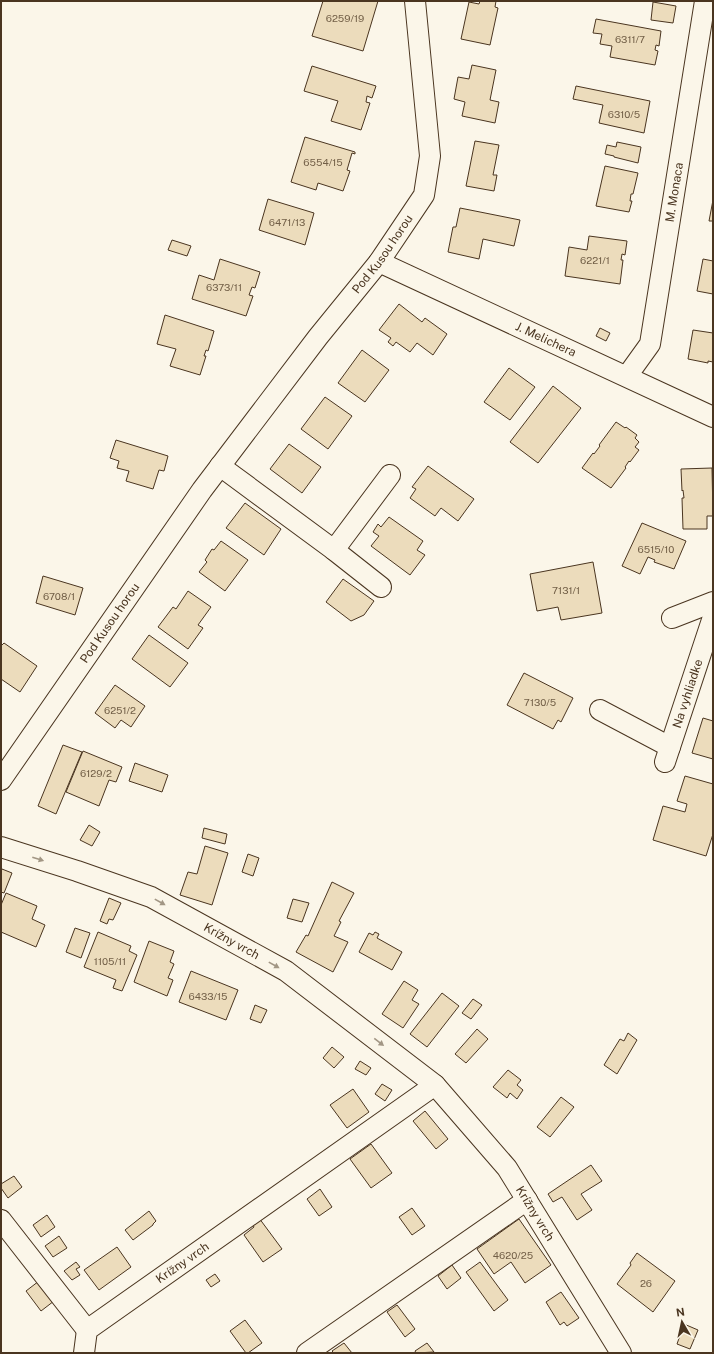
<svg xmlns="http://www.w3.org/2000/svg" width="714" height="1354" font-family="'Public Sans',sans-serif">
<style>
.building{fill:#ecdcbc;stroke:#4a3520}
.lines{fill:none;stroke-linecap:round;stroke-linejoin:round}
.minor-casing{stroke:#4a3520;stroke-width:22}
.minor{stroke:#fbf6e9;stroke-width:20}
.oneway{fill:#a29684}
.labels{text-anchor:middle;stroke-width:3;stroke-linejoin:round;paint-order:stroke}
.number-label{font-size:10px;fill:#725f47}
.street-label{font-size:12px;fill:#4a3520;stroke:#fbf6e9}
</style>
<rect width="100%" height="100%" fill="#fbf6e9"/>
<path class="building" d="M323,1H378L363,51L312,36Z
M480,1H496L495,7L498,8L490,45L461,39L469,2L479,4Z
M653,2L676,6L673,23L651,20Z
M596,19L661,31L659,46L656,45L655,50L658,51L655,65L610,57L612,46L600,44L602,34L593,33Z
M472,65L496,70L490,100L499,102L495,123L462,116L465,102L454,99L458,77L469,79Z
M312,66L376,86L372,98L367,96L366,102L370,103L361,130L331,121L338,101L304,91Z
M576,86L650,101L644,133L599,123L603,105L573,99Z
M305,137L355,152V154L352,153L347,170L350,171L343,191L318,183L316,190L291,182Z
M475,141L499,145L493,175H497L494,191L466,186Z
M617,142L641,147L638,163L614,157V156L605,154L607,145L616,147Z
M605,166L638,173L633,194H631L630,201H632L629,212L596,206Z
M268,199L314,213L305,245L259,230Z
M713,200V221H709Z
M460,208L520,220L514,246L483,239L479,259L448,252L453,227H456Z
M589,236L627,241L625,255L622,254L621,260H623L620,284L565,276L569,247L587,250Z
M172,240L191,246L187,256L168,250Z
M220,259L260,272L255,288L252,287L249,295L253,296L246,316L192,299L199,275L214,280Z
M703,259L713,261V294L697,291Z
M399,304L422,322L425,318L447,334L433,355L417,343L410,352L396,342L393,346L388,342L391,338L379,330Z
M165,315L214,331L208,351L206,350L204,356H206L200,375L170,366L176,349L157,344Z
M600,328L610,333L606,341L596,336Z
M693,330L713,333V362L708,361V363L688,359Z
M362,350L389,370L365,402L338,383Z
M509,368L535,387L510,420L484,402Z
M553,386L581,408L538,463L510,442Z
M325,397L352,416L328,449L301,429Z
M616,422L625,428L626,427L637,435L635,438L639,442L635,447L639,450L630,462L629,461L625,467L626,468L611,488L582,468L593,453L594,454L600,446L599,445Z
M116,440L168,456L164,471L159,470L153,489L126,481L129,471L117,468L119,461L110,458Z
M289,444L321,467L302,493L270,469Z
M428,466L474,499L458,521L441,508L435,516L410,498L416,489L412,487Z
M712,468L713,516H707V529H683L682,498H684L683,490L682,491L681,469Z
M245,503L281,529L264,555L226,528Z
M389,517L423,541L417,550L425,555L410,575L371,546L379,536L373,532L378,524L381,527Z
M642,523L686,541L674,569L654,562L655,560L648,557L640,574L622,566Z
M221,541L248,560L225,591L199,572L207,562L205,560L212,549L214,550Z
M593,562L602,613L561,620L558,607L537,611L530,574Z
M43,576L83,588L75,615L36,603Z
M343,579L374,601L364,615L351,621L326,602Z
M188,591L211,607L198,625L203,628L188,649L158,627L173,607L176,609Z
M149,635L188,663L170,687L132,659Z
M4,643L37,666L20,692L1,679V646Z
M524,673L573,698L561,722L558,720L553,729L507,705Z
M115,685L145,706L131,727L121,720L115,728L95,713Z
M703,718L713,721V759L692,753Z
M63,745L82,752L56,814L38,806Z
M83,751L122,767L116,782L109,780L99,806L66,792Z
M135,763L168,775L162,792L129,781Z
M685,776L713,784V834L706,856L653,840L663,806L685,812L687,804L677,801Z
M89,825L100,832L92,846L80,840Z
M204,828L227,834L225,844L202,838Z
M205,846L228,853L212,905L180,895L188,872L197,874Z
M248,854L259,858L253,876L242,872Z
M2,869L12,873L4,893L1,892V872Z
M332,882L354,893L339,921L341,922L334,936L348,942L333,972L296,952L306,935L308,936Z
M6,893L37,906L32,919L45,925L36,947L1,932V905Z
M109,898L121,903L113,920L109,919L107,924L100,921Z
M293,899L309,903L302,922L287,918Z
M75,928L90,933L81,958L66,952Z
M98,932L131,946L129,951L137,955L122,991L113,988L116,980L84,967Z
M375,932L379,934L377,938L402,952L392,970L359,952L369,933L373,935Z
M149,941L174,951L170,962L174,964L168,978L173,980L167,996L134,982Z
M191,971L238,990L226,1020L179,1002Z
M404,981L418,990L412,1000L419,1004L403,1028L382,1014Z
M442,993L459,1006L427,1047L410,1034Z
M473,999L482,1005L471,1019L462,1013Z
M255,1005L267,1010L261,1023L250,1019Z
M477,1029L488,1039L466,1063L455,1054Z
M628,1033L637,1040L617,1074L604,1065L620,1039L624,1041Z
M332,1047L344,1057L334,1068L323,1058Z
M360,1061L371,1068L366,1075L355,1069Z
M508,1070L521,1080L517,1085L523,1090L517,1099L510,1093L507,1098L493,1087Z
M382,1084L392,1090L385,1101L375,1094Z
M353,1089L369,1112L347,1128L330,1105Z
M561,1097L574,1107L550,1137L537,1127Z
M425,1111L448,1139L436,1149L413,1121Z
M371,1144L392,1173L371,1188L350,1159Z
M591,1165L602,1181L581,1194L592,1210L577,1220L562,1197L553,1202L548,1194Z
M14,1176L22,1187L8,1198L1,1188V1184Z
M320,1189L332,1207L319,1216L307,1199Z
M412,1208L425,1226L412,1235L399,1217Z
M149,1211L156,1221L153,1224V1225L133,1240L125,1230Z
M47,1215L55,1227L41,1237L33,1225Z
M259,1218L282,1249L263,1262L244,1235L254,1227L252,1223Z
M519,1219L551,1265L525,1283L511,1262L494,1274L477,1249Z
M59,1236L67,1248L53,1257L45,1246Z
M117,1247L131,1267L99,1290L84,1270Z
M637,1253L675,1281L653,1312L617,1284L631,1265L630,1263Z
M76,1262L80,1267L76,1269L80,1275L72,1280L64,1271Z
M480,1262L508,1300L494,1311L466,1272Z
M452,1265L461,1278L447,1289L438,1276Z
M215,1274L220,1281L211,1287L206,1280Z
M39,1281L54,1301L41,1311L26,1291Z
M561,1292L579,1318L567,1326L564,1322L560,1325L546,1302Z
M397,1305L415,1329L405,1337L387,1312Z
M245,1320L262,1343L248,1353H246L230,1331Z
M684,1324L698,1330L690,1349L677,1344Z
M344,1343L352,1353H334L332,1351Z
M427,1343L434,1352L416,1353L415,1351Z"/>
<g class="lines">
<g class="minor-casing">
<g id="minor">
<path id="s1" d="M379,262L713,417"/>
<path id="s2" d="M627,376L650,344L705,1"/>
<path d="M220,466L334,550L390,475"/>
<path d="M334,550L381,587"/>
<path d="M672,618L713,602"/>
<path d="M600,710L670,747"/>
<path id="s3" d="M665,762L713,617"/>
<path id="s4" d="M1,780L202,490L318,337L379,262L424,195L430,156L415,1"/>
<path id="s5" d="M1,847L77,871L151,897L286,971L435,1085L507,1168L621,1353"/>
<path d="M1,1220L87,1330"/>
<path id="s6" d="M84,1353L87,1330L435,1085"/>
<path d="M307,1353L527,1200"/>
</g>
</g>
<use href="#minor" class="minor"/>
</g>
<defs><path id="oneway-solid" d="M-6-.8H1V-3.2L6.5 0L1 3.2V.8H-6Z"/></defs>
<g class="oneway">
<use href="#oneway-solid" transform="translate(38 859) rotate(18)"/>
<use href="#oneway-solid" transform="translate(160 902) rotate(29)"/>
<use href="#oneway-solid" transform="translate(274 965) rotate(29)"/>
<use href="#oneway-solid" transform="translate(379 1042) rotate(38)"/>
</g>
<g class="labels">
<g class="number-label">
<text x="345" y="22">6259/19</text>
<text x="630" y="43">6311/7</text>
<text x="624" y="118">6310/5</text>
<text x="323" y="166">6554/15</text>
<text x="287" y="226">6471/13</text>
<text x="595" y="264">6221/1</text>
<text x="224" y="291">6373/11</text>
<text x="656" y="553">6515/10</text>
<text x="566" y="594">7131/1</text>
<text x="59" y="600">6708/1</text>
<text x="540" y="706">7130/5</text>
<text x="120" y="714">6251/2</text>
<text x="96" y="777">6129/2</text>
<text x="110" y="965">1105/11</text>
<text x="208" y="1000">6433/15</text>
<text x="513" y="1259">4620/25</text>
<text x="646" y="1287">26</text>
</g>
<g class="street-label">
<text dy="4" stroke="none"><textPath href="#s2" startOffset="193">M. Monaca</textPath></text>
<text dy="4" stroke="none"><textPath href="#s4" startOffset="650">Pod Kusou horou</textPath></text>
<text dy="4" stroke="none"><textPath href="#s1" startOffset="184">J. Melichera</textPath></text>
<text dy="4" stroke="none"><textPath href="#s4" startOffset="191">Pod Kusou horou</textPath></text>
<text dy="4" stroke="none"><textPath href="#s3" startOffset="72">Na vyhliadke</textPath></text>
<text dy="4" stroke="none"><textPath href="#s5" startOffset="250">Krížny vrch</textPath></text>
<text dy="4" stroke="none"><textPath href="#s5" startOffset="663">Krížny vrch</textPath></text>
<text dy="4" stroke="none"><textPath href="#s6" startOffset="140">Krížny vrch</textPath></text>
</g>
</g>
<rect width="714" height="1354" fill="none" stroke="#4a3520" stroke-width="4"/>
<g transform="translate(682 1322) rotate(351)" stroke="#fbf6e9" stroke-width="3" paint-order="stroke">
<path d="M0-3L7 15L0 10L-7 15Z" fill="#4a3520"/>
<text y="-6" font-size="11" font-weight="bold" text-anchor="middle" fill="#4a3520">N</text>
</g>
</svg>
